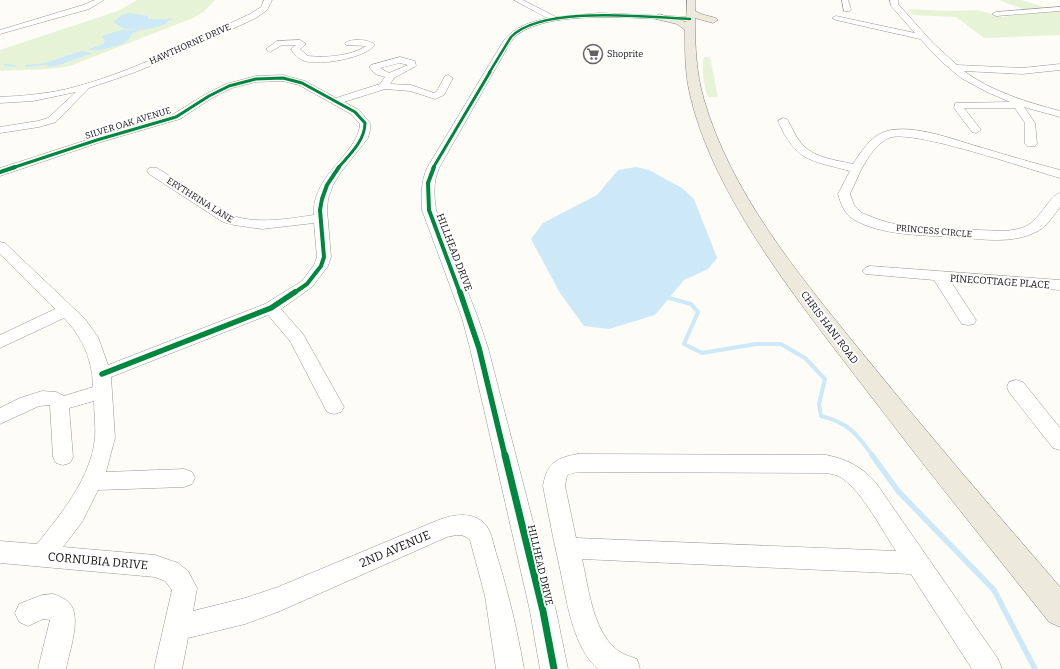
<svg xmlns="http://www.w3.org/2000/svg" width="1060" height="669" font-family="Bitter,serif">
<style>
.green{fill:#e7f3d7}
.water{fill:#cde8f7}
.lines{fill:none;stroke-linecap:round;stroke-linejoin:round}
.stream-far2{stroke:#cde8f7;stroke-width:2}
.stream-far1{stroke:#cde8f7;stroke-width:4}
.stream{stroke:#cde8f7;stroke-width:5.5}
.minor-casing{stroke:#979795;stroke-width:1}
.major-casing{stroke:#858482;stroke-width:1}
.minor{fill:#fffffe;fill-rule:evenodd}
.major{fill:#ede9dc;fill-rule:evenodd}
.cycleway-far4-casing{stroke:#fff;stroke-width:3.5}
.cycleway-far3-casing{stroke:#fff;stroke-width:4.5}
.cycleway-far2-casing{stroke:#fff;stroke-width:6}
.cycleway-far1-casing{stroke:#fff;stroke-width:8}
.cycleway-casing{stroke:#fff;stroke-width:10}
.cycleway-far4{stroke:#00873e;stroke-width:2.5}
.cycleway-far3{stroke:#00873e;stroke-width:3}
.cycleway-far2{stroke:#00873e;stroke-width:4}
.cycleway-far1{stroke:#00873e;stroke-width:5.5}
.cycleway{stroke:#00873e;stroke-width:7}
.labels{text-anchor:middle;stroke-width:4;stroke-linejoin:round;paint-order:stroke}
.far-street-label{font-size:9px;fill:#111;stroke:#fff}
.far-poi-label{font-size:9px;fill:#111;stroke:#fff;text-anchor:start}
.street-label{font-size:10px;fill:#111;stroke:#fff}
.near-street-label{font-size:12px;fill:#111;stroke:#fff}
</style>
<rect width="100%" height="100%" fill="#fdfcf7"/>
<path class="green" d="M137,0H215L203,12L193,18L70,66L49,69L0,71V50L118,11Z
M999,0H1021L1060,12V35L984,38L956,17L913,15L908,9L948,11L977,10L1003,17L1033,13Z
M704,57H710L718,97H708C704,86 701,69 704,57Z"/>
<path class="water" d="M130,13L148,16V19H168L167,23C154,30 124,34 114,22C118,17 123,14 130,13Z
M122,30H141L133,33L128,40L122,44L102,50H88L104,43L105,41L102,37L104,35Z
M81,51L93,53L56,66L47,67L48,64H42Z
M636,167L649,170L682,188L694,199L717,258L708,269L684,280L655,315L609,329L584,326L560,293L531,239L543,223L597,195L618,170Z"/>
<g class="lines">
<path class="stream-far2" d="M168,20L171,19
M5,65L15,66
M26,66L47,64"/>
<path class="stream-far1" d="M669,298L691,304L698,312L684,344L702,353L756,344H781L805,358L825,379L819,404L821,416C849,423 856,433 873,456"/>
<path class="stream" d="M872,455L898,491L994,590L1035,669"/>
<g class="minor-casing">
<path id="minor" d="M95,0H104L89,9L0,34V30L83,5Z
M264,0H272L267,10L256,18L165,60L133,73L89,88L56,122L39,127L0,133V127L38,121L48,118L76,92L33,101L0,103V97C22,96 45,94 67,89C131,73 190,42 250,14L261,7Z
M514,0H523L556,17L599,13L690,17L694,19L690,21C648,19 551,8 517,35C512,39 508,46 505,52L439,168C433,182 434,195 436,210L478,318L488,348L556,611L568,669H540L530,611L470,348L462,318L422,210C421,195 421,182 427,168L504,40C516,26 531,22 547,18Z
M842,0H848L851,9L850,11H844Z
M890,0H898V4L933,43L957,65L1022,68L1060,64V70L1022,74L964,71C992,92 1027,102 1060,111V117L1024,107L1035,123L1037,144L1035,146H1027L1025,144V123L1015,108H964L981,130L976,133L972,132L954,108L955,103L1010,102L987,92L961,78L942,62L920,39L836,20L832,18L836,16L915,33L891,6Z
M1060,7V11L996,16L992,14L996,12Z
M300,40L306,44L300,49L308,56C326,58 351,56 366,46L346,45L345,43C352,38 369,39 375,45C365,58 320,66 305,61C298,59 294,54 291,49L296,45H282L270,52L266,49L277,41Z
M400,57L415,61L416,66L394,78L390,84L411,85L434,93L437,91L445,76L448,75L453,78L444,95L435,99L410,91L385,89L344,102L359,110L370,123V130L368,138L341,172L333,185L328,199L327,210L331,257L328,266L312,287L281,309L303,334L344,407L341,412L334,414L327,412L290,341L268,315L111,377L115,438L106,472L184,469L192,472L195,478L192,484L184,487L98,490L82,522L63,547L155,555L178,563L188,571L197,588L193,611L245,598L278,587L436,521C451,515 469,511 483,522C491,529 493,543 496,553C508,591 517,629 524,669H496L485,596L470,540C463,533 456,535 447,537L280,611L245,624L188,638L182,669H154L172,590L165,581L155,577L0,563V541L37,544C61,514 91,478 95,438C96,426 94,413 94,401L69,408L73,457L70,463L63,465L56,463L53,457L50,405L39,406L0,424V408L20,398L42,391L56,392L64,396L93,387C93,361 82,336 64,318L0,348V335L55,309L0,254V242L5,243L85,319L98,337L108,365L265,304L302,281L314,265L317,257L314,223L262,229L234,225L223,222L149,174L147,171L149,168H157L233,216C259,224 287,219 314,215C311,175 359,153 360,124L351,114L299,85L283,81L256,82L232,88L212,98L180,119L101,142L0,176V168L93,138L172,115L206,94L226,84L256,76L283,75L305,81L336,98L380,84L385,77L375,74L369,67L371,65ZM400,63L408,65L389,73L380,68Z
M783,118L787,119C792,127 795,136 801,143C813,158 836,160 853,164C861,152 870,137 884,132C911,122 957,141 983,148C1009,156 1034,163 1060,170V178C1031,170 910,128 889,138C869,147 859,175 850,194L854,205L862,213L877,219L890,223L926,228L1004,231C1013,230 1024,229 1031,223C1041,216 1051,195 1060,193V207C1054,215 1047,226 1038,231C1012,245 982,239 954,237C923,235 881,236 853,219C844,213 841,204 838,194L850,171C810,160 796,162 778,121Z
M870,266L1060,280V290L951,282L976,320L974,324L968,325L962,324L934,280L865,274L862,271L865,268Z
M1016,380L1023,382L1060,428V450L1053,448L1009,392L1007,387L1009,382Z
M578,454L826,455C847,459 862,467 876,483L998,659L1002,669H972L911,574L582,559C588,586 593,630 615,648C621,654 629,656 637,659L640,669H598C572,647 566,596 559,564C553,538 548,512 543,486C547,463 556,458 578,454ZM578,472L826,473C832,474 838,475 843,479C863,493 882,530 896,551L576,538L565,486L567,475Z
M53,594C59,596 67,599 71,605C81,620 69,652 66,669H38L50,620L43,619L28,626L19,622L15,613L19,604L42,595Z"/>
</g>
<g class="major-casing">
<path id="major" d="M687,0H695V11L701,14L716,18L718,20L713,23L695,18C695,45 696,73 704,100C731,192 795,270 854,343C921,426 991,507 1060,587V627L1049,622C988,545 926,469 867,391C803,307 711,195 689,90C685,71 685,50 685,30L677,24L656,19L654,17L659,14L686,22Z"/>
</g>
<use href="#minor" class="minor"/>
<use href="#major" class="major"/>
<g class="cycleway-far4-casing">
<path id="cycleway-far4" d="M489,73L511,37C542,5 647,17 690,19"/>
</g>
<g class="cycleway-far3-casing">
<path id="cycleway-far3" d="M12,168L97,140L176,117L209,96L229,86L256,79L283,78L302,83L355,112L365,123C365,141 349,155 338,168
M433,168L490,72"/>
</g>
<g class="cycleway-far2-casing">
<path id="cycleway-far2" d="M434,167L428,183L429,210L460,293
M0,172L15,167
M294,293L307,284L321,266L324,257L320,210L322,199L327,185L339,167"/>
</g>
<g class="cycleway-far1-casing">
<path id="cycleway-far1" d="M460,292L479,348L505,456
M102,374L271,308L295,292"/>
</g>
<g class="cycleway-casing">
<path id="cycleway" d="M505,455L543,611L554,669"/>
</g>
<use href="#cycleway-far4" class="cycleway-far4"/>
<use href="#cycleway-far3" class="cycleway-far3"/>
<use href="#cycleway-far2" class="cycleway-far2"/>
<use href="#cycleway-far1" class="cycleway-far1"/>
<use href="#cycleway" class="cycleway"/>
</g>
<defs>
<g id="supermarket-ring" transform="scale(1)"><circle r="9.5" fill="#fff" stroke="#646362" stroke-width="1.5"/><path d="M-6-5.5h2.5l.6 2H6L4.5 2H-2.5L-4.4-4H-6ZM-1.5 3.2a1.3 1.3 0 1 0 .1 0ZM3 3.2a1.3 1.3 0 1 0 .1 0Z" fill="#646362"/></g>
</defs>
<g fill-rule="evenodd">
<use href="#supermarket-ring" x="593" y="54"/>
</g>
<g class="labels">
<g class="far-street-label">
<text transform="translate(190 44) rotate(-24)" y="3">HAWTHORNE DRIVE</text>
<text transform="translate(128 123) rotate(-17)" y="3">SILVER OAK AVENUE</text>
<text transform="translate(200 200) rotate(32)" y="3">ERYTHRINA LANE</text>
<text transform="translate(934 231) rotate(5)" y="3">PRINCESS CIRCLE</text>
</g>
<g class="far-poi-label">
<text x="607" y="57">Shoprite</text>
</g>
<g class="street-label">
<text transform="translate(455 252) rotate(69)" y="4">HILLHEAD DRIVE</text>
<text transform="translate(1000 281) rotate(4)" y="4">PINECOTTAGE PLACE</text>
<text transform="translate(830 327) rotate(53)" y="4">CHRIS HANI ROAD</text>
<text transform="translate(541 565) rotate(77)" y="4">HILLHEAD DRIVE</text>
</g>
<g class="near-street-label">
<text transform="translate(395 549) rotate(-23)" y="4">2ND AVENUE</text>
<text transform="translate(98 561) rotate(5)" y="4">CORNUBIA DRIVE</text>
</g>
</g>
</svg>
